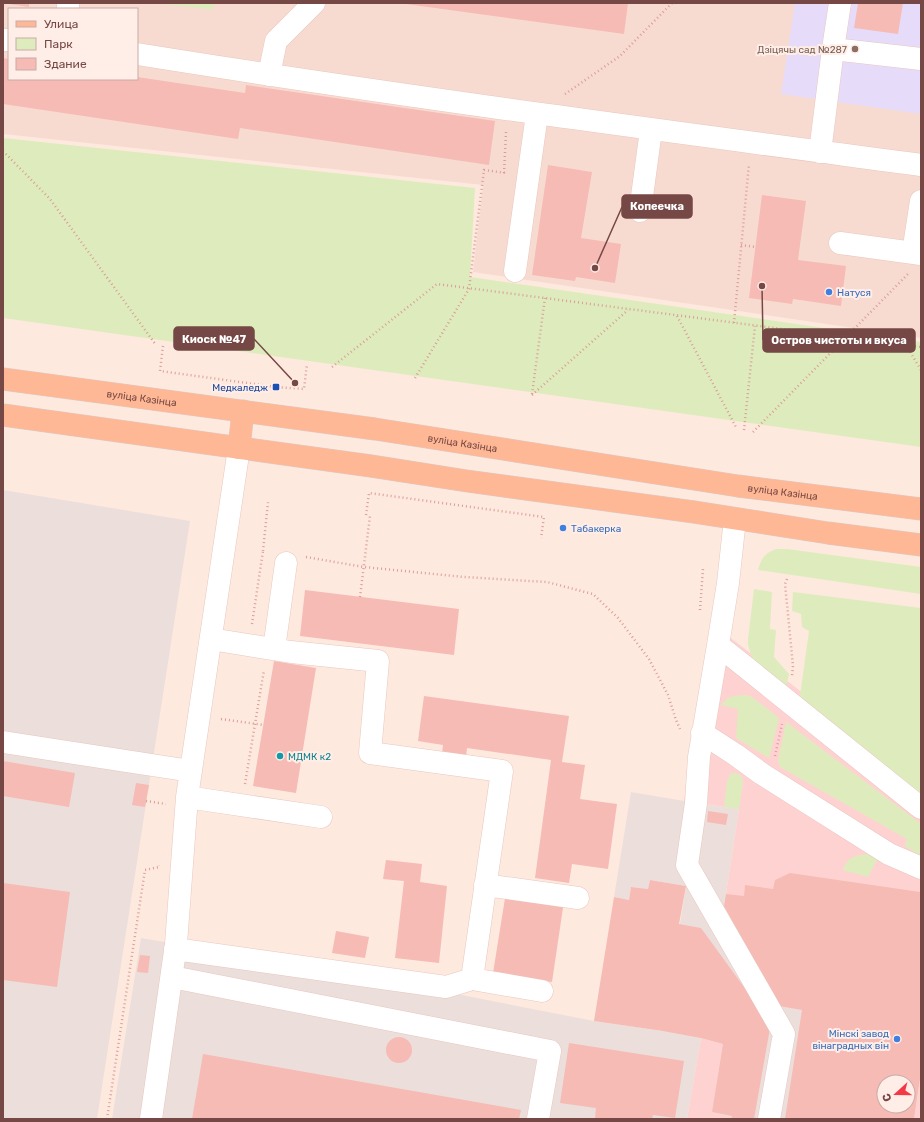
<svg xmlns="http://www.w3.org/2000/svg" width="924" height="1122" font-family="Rubik,sans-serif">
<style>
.residential{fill:#f8dbd0;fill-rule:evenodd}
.commercial{fill:#ffd2d2}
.industrial{fill:#ecdedb;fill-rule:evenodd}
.education{fill:#e6dcfa}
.green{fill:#deecbd}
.building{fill:#f6bbb4;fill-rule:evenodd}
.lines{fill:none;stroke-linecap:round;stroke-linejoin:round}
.minor-casing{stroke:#e8c7bf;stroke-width:23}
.major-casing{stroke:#d9cccb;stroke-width:23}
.path{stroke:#da9e98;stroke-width:2.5;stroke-dasharray:1 3;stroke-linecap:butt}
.minor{stroke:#fff;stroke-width:22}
.major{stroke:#ffb895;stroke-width:22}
.education-dot{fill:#8d6e63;stroke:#ffeee7;stroke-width:1.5}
.shop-dot{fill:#3f7fe0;stroke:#ffeee7;stroke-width:1.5}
.transit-dot{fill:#1a4fb4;stroke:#ffeee7;stroke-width:1.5}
.culture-dot{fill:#0f9aa8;stroke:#ffeee7;stroke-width:1.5}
.labels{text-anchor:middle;stroke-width:4;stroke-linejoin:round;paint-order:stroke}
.education-label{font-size:10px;fill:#785e54;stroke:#ffeee7;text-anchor:end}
.shop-label{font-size:10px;fill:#366cbe;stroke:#ffeee7;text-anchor:start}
.transit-label{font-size:10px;fill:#164399;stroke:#ffeee7;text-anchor:end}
.street-label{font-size:10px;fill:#764845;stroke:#ffeee7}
.culture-label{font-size:10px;fill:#0d838f;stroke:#ffeee7;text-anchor:start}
.leader{fill:none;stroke:#764845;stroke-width:1.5}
.callout-dot{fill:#764845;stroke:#ffeee7;stroke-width:1.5}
.callout{fill:#764845;stroke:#764845;stroke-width:1.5}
.callout-label{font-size:11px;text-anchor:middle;font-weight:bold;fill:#fff}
</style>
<rect width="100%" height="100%" fill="#fee9df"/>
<path class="residential" d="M3,3H921V338L473,272L483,185L3,134ZM9,9H137V79H9Z"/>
<path class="commercial" d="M711,623L921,783V1028L779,1006L724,906L739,809L684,801Z
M701,1038L723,1044L739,1119H687Z
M921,1073V1119H914Z"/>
<path class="industrial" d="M3,490L190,521L97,1119H3Z
M631,792L696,803L739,809L724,906L779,1006L921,1028L914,1119H739L712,1112L723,1044L701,1038L687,1119H112L141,938L176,944L232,950L594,1021L663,1031L686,886L650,880L648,889L631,887L629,900L614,897ZM884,1082H908V1106H884Z"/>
<path class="education" d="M795,3H921V114L781,94Z"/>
<path class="green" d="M158,3H214L213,10Z
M3,138L475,188L470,277L921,342V447L3,318Z
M776,549H787L921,567V594L758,570C762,557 764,554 776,549Z
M754,589L772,592L770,629L776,630L774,657L789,674L785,692L752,658L748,645V639Z
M793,592L921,608V796L799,703L809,631L802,627L801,614L792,611Z
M746,695L752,697L779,718L769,758L736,738L738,709L721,705C729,695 734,696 746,695Z
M786,722L921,824V856L905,846L907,839L780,767L778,761Z
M735,773L741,775L743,782L739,809L724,807L727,782L730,774Z
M868,854L879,856L868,877L843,870C848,856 855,856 868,854Z"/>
<path class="building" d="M9,3H29V7L9,4Z
M406,3H628L624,34L406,4Z
M858,3H903L898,34L854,28Z
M3,58L9,59V79H137V77L245,93L246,85L495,121L489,165L240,128L238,139L3,104Z
M548,165L592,172L581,238L621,244L615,283L576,277L575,281L532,275Z
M762,195L806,201L798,260L846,266L841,306L793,299L792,304L749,298Z
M305,590L459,609L454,655L300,636Z
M274,661L316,668L296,793L253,786Z
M424,696L569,716L562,762L585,765L580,799L617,804L608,869L572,864L569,883L535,878L551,760L467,748L466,757L442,754L443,745L418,741Z
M3,761L75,773L69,807L3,796Z
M136,783L149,785L145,807L132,805Z
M708,811L728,814L726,825L707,822Z
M386,860L422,864L420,882L447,886L439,963L395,958L404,881L383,879Z
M790,873L920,892L921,894V1073L914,1119H785L802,1010L779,1006L724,906L726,894L744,896L745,885L773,889L775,880ZM884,1082H908V1106H884Z
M650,880L686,886L679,924L701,928L749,994L770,1028L754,1119H731L732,1116L712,1112L723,1044L701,1038L663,1031L594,1021L614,897L629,900L631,887L648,889Z
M3,883L70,892L57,987L3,980Z
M506,892L564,901L552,982L493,973Z
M336,931L369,937L365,958L332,953Z
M140,955L150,956L148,973L137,972Z
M386 1050a13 13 0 1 1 26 0a13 13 0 1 1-26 0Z
M569,1043L684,1061L675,1118L653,1115L652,1119H595L596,1108L560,1103Z
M203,1054L521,1110L519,1119H192Z"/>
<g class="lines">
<g class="minor-casing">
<path id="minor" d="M840,3L833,49L921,59
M68,9V3
M3,40H9
M137,54C398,96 659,130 921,165
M269,75L276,41L314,3
M820,152L833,49
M640,211L651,130
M840,243L921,254
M913,253L921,201
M515,271L537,114
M735,519L728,583L718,645L699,757L696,803L687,865L784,1034L769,1119
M211,639L291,652L378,661L370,753L502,771L472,979
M718,645L921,808
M274,649L286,563
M702,733L736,755L762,774L889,854L921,868
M3,742L191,771
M187,797L321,817
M485,885L578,898
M175,949L446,987L472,979L542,991
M172,977L550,1051L538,1119
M151,1119L176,944L187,797L239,448"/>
</g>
<g class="major-casing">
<g id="major">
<path id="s1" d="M3,379L375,429L738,486L921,509"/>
<path d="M3,415L371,466L467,481L694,512L828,533L921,545"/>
<path d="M239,448L243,411"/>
</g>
</g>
<path class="path" d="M565,94L620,56L672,3
M3,151L50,199L156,345
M504,173L506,132
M741,245L756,247
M677,316L737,429
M734,323L749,164
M906,345L921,370
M163,346L160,371L276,387L304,389L307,364
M332,367L437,284L921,347
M415,378L469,289L484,170L506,173
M532,394L545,298
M532,395L628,310
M744,430L755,326
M753,432L908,274
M366,515L369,493L544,517L541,538
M263,551L268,502
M306,557L364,567L464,577L547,582L593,594L618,618L649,659L668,695L676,720L680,729
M787,579L785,584L793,666L792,676
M360,597L370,516
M700,610L703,569
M252,624L263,551
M221,719L264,725
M775,756L782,724
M245,784L264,670
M146,801L166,804
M107,1119L145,870L159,867V865"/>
<use href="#minor" class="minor"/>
<use href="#major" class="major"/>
</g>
<circle class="education-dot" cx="855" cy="49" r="4"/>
<g class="shop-dot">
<circle cx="829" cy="292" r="4"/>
<circle cx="563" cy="528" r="4"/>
<circle cx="897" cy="1039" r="4"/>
</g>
<rect class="transit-dot" x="272" y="383" width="8" height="8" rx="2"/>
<circle class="culture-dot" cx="280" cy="756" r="4"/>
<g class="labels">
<g class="education-label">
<text x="847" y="53">Дзіцячы сад №287</text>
</g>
<g class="shop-label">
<text x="837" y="296">Натуся</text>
<text x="571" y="532">Табакерка</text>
<text x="889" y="1037" text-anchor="end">Мінскі завод<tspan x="889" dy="12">вінаградных він</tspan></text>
</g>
<g class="transit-label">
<text x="268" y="391">Медкаледж</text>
</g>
<g class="street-label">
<text dy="4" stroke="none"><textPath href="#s1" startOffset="140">вуліца Казінца</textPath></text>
<text dy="4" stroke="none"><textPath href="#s1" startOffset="464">вуліца Казінца</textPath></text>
<text dy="4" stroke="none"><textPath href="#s1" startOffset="788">вуліца Казінца</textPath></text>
</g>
<g class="culture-label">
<text x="288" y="760">МДМК к2</text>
</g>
</g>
<path class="leader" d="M595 268L622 207M295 383L254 339M762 286L763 340"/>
<g class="callout-dot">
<circle cx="595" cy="268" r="4"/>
<circle cx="295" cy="383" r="4"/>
<circle cx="762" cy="286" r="4"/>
</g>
<g class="callout">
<rect x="622" y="195" width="70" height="23" rx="4"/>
<rect x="174" y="327" width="80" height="23" rx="4"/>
<rect x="763" y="329" width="152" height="23" rx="4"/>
</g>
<g class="callout-label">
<text x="657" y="210">Копеечка</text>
<text x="214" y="343">Киоск №47</text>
<text x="839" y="344">Остров чистоты и вкуса</text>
</g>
<rect width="924" height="1122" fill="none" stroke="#764845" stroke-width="8"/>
<rect x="8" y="8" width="130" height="72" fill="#ffeee7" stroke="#c8aca6"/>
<rect x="16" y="21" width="20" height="6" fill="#ffb895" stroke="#c8aca6"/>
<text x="44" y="28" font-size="12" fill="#764845">Улица</text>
<rect x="16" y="38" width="20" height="12" fill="#deecbd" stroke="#c8aca6"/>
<text x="44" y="48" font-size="12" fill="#764845">Парк</text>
<rect x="16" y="58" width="20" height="12" fill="#f6bbb4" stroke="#c8aca6"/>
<text x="44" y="68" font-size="12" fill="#764845">Здание</text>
<g transform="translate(896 1094) rotate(249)"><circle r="19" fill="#ffeee7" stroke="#c8aca6"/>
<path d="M0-3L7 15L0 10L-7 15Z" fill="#f43946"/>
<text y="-6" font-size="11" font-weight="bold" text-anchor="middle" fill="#764845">С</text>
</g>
</svg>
